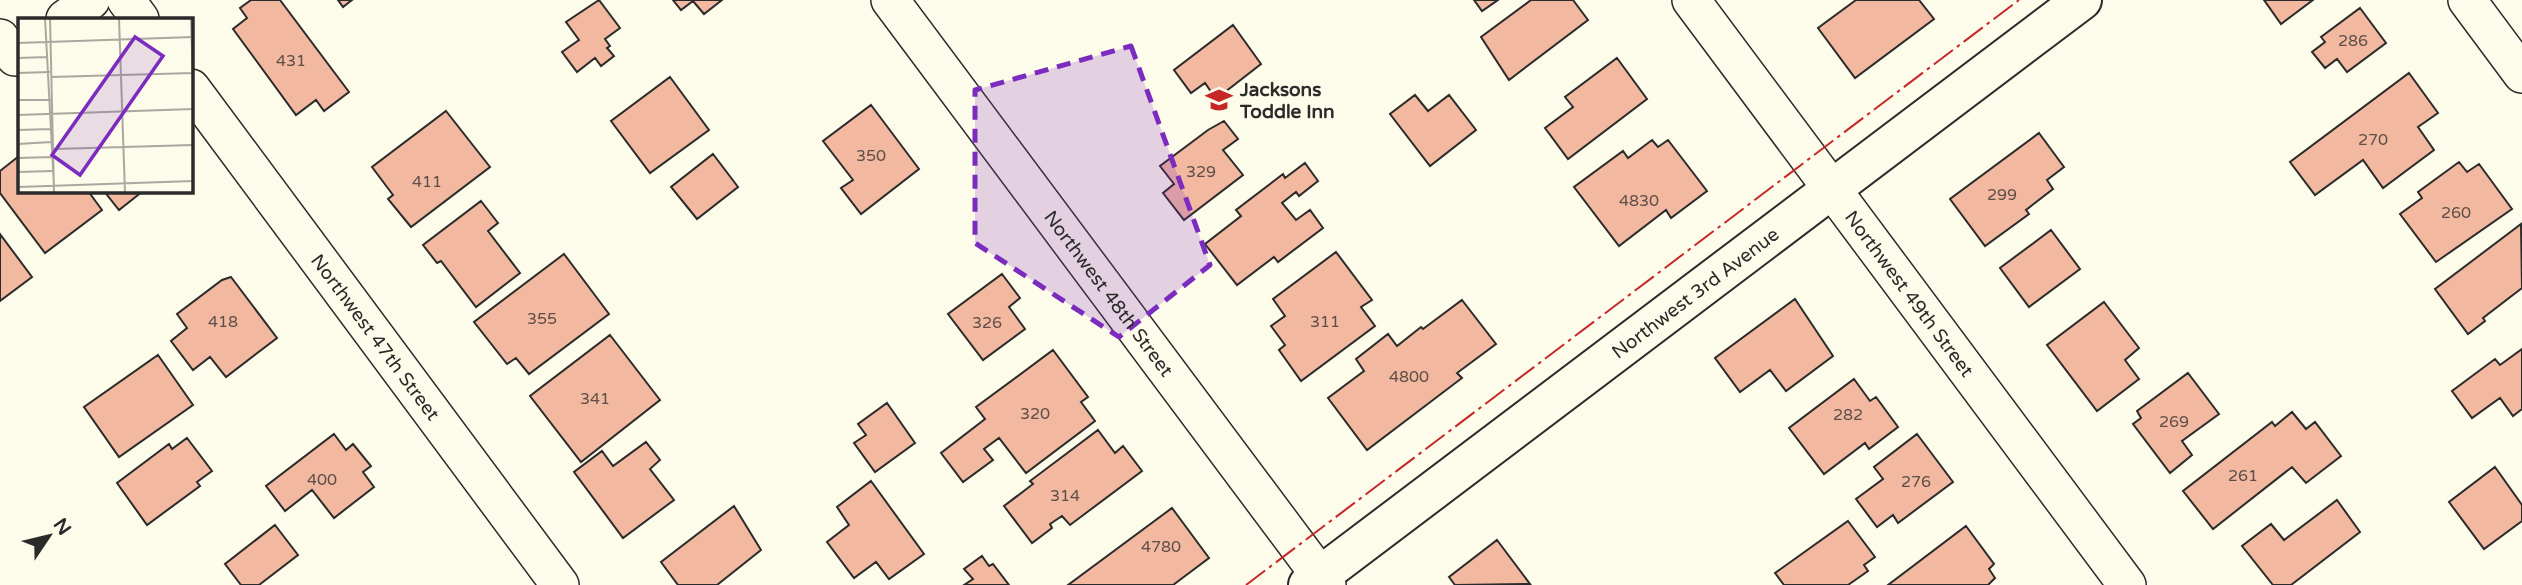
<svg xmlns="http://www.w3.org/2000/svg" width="2522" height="585" font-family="'Varela Round',sans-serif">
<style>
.building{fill:#f2b8a0;stroke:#2b2b2b;stroke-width:2}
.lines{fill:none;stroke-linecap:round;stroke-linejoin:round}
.street-casing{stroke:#2b2b2b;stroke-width:40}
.secondary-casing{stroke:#2b2b2b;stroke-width:42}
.street{stroke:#fdfbea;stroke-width:37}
.secondary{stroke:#fdfbea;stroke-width:38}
.power{stroke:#c62828;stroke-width:2;stroke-dasharray:24 5 3.5 5;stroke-linecap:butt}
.marked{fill:#7b2cbf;fill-opacity:0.2;stroke:#7b2cbf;stroke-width:5;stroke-dasharray:14 9;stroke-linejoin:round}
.labels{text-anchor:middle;stroke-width:5;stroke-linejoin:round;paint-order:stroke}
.number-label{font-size:16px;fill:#5d4e48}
.poi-label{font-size:19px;font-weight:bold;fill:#2b2b2b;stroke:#fdfbea;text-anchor:start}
.street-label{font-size:19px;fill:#2b2b2b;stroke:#fdfbea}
.inset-road{fill:none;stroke:#a9a89e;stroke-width:2}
.view{fill:#7b2cbf;fill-opacity:0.15;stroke:#7b2cbf;stroke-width:3.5}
.inset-edge{fill:none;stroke:#2b2b2b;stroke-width:3.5}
</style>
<rect width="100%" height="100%" fill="#fdfbea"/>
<path class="building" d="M251,0H280L349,92L324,111L316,100L296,115L233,29L247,18L240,8Z
M338,0H352L343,7Z
M599,0L620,28L605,39L610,46L607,48L614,56L601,66L595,58L577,72L562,52L579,40L566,22Z
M673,0H722L704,14L693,1L681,10Z
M1474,0H1498L1482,11Z
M1531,0H1573L1588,20L1509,80L1481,37Z
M1856,0H1919L1934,19L1855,78L1818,28Z
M2264,0H2313L2281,24Z
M2360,8L2386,43L2347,72L2337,59L2325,68L2312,52L2325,42L2321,37Z
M1233,25L1261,64L1216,99L1205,83L1191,93L1174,70Z
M1617,58L1647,99L1568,159L1545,128L1573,107L1565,97Z
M2409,73L2438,113L2418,127L2434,150L2383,188L2363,160L2315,195L2290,162Z
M670,77L709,130L650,173L611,121Z
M1415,95L1428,111L1449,95L1476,130L1430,166L1390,114Z
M871,105L919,169L861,214L841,188L853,180L823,141Z
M446,111L490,167L411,227L388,199L393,195L372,167Z
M1224,121L1238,139L1223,150L1243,175L1184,220L1163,193L1174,184L1160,166L1208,130Z
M2039,133L2064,167L2047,180L2053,189L2026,210L2029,214L1985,246L1950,199Z
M1652,140L1658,147L1668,140L1707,191L1671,218L1666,210L1619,246L1574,187L1623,151L1628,158Z
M713,154L738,187L697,219L671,187Z
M19,156V191H88L102,210L45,253L0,193V171Z
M2459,162L2467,172L2479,164L2512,209L2436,262L2400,214L2422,198L2418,192Z
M1305,163L1318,181L1299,196L1296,192L1282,203L1296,220L1310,210L1323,228L1278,262L1274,257L1237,285L1205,244L1241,216L1236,210L1283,174L1285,178Z
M104,191H143L119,210Z
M481,201L498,223L488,231L520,273L476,307L441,261L437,263L423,245Z
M2521,224L2522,288L2483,318L2485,321L2468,334L2435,289Z
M2051,230L2080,269L2029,307L2000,268Z
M0,234L32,277L0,301Z
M1336,252L1372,300L1361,307L1375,326L1301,381L1279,350L1285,345L1271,326L1285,316L1273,299Z
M564,254L609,314L529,374L516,358L507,364L474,322Z
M1002,274L1020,298L1009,307L1025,329L983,360L948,314Z
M231,277L277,338L226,377L210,357L193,370L171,341L187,328L177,314L222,280Z
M1795,299L1833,356L1786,391L1770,370L1740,392L1715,358Z
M1462,300L1496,344L1457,373L1462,378L1367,450L1328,398L1364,371L1356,359L1388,334L1397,346L1421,327L1423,329Z
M2104,302L2139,348L2125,360L2139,379L2097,411L2047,345Z
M610,335L660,400L581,462L530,396Z
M2522,349V409L2513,416L2500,398L2472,418L2452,391L2495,359L2500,365Z
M1053,350L1088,397L1081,402L1095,421L1026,473L999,438L984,449L993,460L963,482L941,453L985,419L976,407Z
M158,355L193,405L119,457L84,407Z
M2188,373L2219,414L2182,441L2192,455L2170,473L2133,424L2141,418L2137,411Z
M1854,379L1870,401L1876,397L1898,427L1869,449L1865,443L1824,474L1789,428Z
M887,403L915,443L875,472L854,443L866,435L858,424Z
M2292,412L2306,429L2315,422L2341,456L2306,483L2292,467L2213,529L2183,491L2272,422L2275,426Z
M1098,430L1115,453L1123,446L1142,471L1070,525L1062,516L1050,524L1052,528L1032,543L1004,506L1033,484L1030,481Z
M334,434L346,450L353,444L371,466L363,472L374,487L334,518L312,490L285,511L266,486Z
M1917,434L1953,482L1898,523L1893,515L1877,527L1856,499L1883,479L1874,467Z
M187,438L212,471L197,482L200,486L147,525L117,483L169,444L172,449Z
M646,442L660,460L650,469L674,500L623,538L574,472L602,451L613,466Z
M2495,467L2522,505V521L2484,549L2449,502Z
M871,481L924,554L889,579L876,562L854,578L827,542L849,525L837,507Z
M2337,500L2360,532L2291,585H2273L2242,546L2271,524L2284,540Z
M734,506L761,550L717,585H678L661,562Z
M1172,508L1209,558L1173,585H1068Z
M1848,521L1875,557L1864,565L1868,571L1848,585H1784L1775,573Z
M275,525L298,555L259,585H241L225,564Z
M1966,526L1994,564L1989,569L1995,578L1988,585H1888Z
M1497,540L1530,584L1455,585L1449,577Z
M982,556L989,566L993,564L1009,585H964L973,579L964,569Z"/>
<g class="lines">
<g class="street-casing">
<g id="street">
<path d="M126,0L140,19"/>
<path id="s1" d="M890,0L1327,585"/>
<path id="s2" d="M1691,0L2127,585"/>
<path d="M2467,0L2522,74"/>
<path d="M65,19L91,0"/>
<path d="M0,38L15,57"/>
<path id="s3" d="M191,88L560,585"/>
</g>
</g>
<g class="secondary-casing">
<g id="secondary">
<path id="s4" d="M1308,585L2082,0"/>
</g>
</g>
<use href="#street" class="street"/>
<use href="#secondary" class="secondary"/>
<path class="power" d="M1246,585L2019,0"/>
</g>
<path class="marked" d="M1131,46L1210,265L1119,337L975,243V90Z"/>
<defs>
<g id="school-bare" transform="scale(2.1)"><path d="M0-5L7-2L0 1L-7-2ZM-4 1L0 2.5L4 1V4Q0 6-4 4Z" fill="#c62828" stroke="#fdfbea" stroke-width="2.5" paint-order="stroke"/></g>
</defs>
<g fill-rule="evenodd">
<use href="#school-bare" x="1219" y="100"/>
</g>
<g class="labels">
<g class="number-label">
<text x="2353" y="46">286</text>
<text x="291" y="66">431</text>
<text x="2373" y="145">270</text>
<text x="871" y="161">350</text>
<text x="1201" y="177">329</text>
<text x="427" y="187">411</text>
<text x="2002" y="200">299</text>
<text x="1639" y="206">4830</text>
<text x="2456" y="218">260</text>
<text x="542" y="324">355</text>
<text x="223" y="327">418</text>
<text x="1325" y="327">311</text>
<text x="987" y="328">326</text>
<text x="1409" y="382">4800</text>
<text x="595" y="404">341</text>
<text x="1035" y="419">320</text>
<text x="1848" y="420">282</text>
<text x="2174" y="427">269</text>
<text x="2243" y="481">261</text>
<text x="322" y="485">400</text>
<text x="1916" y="487">276</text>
<text x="1065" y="501">314</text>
<text x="1161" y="552">4780</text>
</g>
<g class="poi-label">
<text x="1240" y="96">Jacksons<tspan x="1240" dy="22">Toddle Inn</tspan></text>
</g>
<g class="street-label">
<text dy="7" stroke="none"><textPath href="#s1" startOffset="366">Northwest 48th Street</textPath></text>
<text dy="7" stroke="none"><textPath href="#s4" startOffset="485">Northwest 3rd Avenue</textPath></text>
<text dy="7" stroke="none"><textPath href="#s2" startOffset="366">Northwest 49th Street</textPath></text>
<text dy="7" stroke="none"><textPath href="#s3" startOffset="310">Northwest 47th Street</textPath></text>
</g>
</g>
<g transform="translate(18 18)">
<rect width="175" height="175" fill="#fdfbea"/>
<path class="inset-road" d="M27,0L36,168M32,0L36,175M101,0L107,175M173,0L175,65M0,25L175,19M0,40L29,39M0,55L32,54M33,59L175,55M0,82H33M0,97L175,91M0,112L34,111M0,126L33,124M36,131L175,127M0,140L35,139M0,154L34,153M0,169L175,163"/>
<path class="view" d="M117,19L145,38L62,157L34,137Z"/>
<rect width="175" height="175" class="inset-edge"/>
</g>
<g transform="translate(49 536) rotate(55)" stroke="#fdfbea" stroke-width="5" paint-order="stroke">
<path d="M0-5L12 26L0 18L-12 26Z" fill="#2b2b2b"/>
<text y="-10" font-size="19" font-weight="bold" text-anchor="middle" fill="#2b2b2b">N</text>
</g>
</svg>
